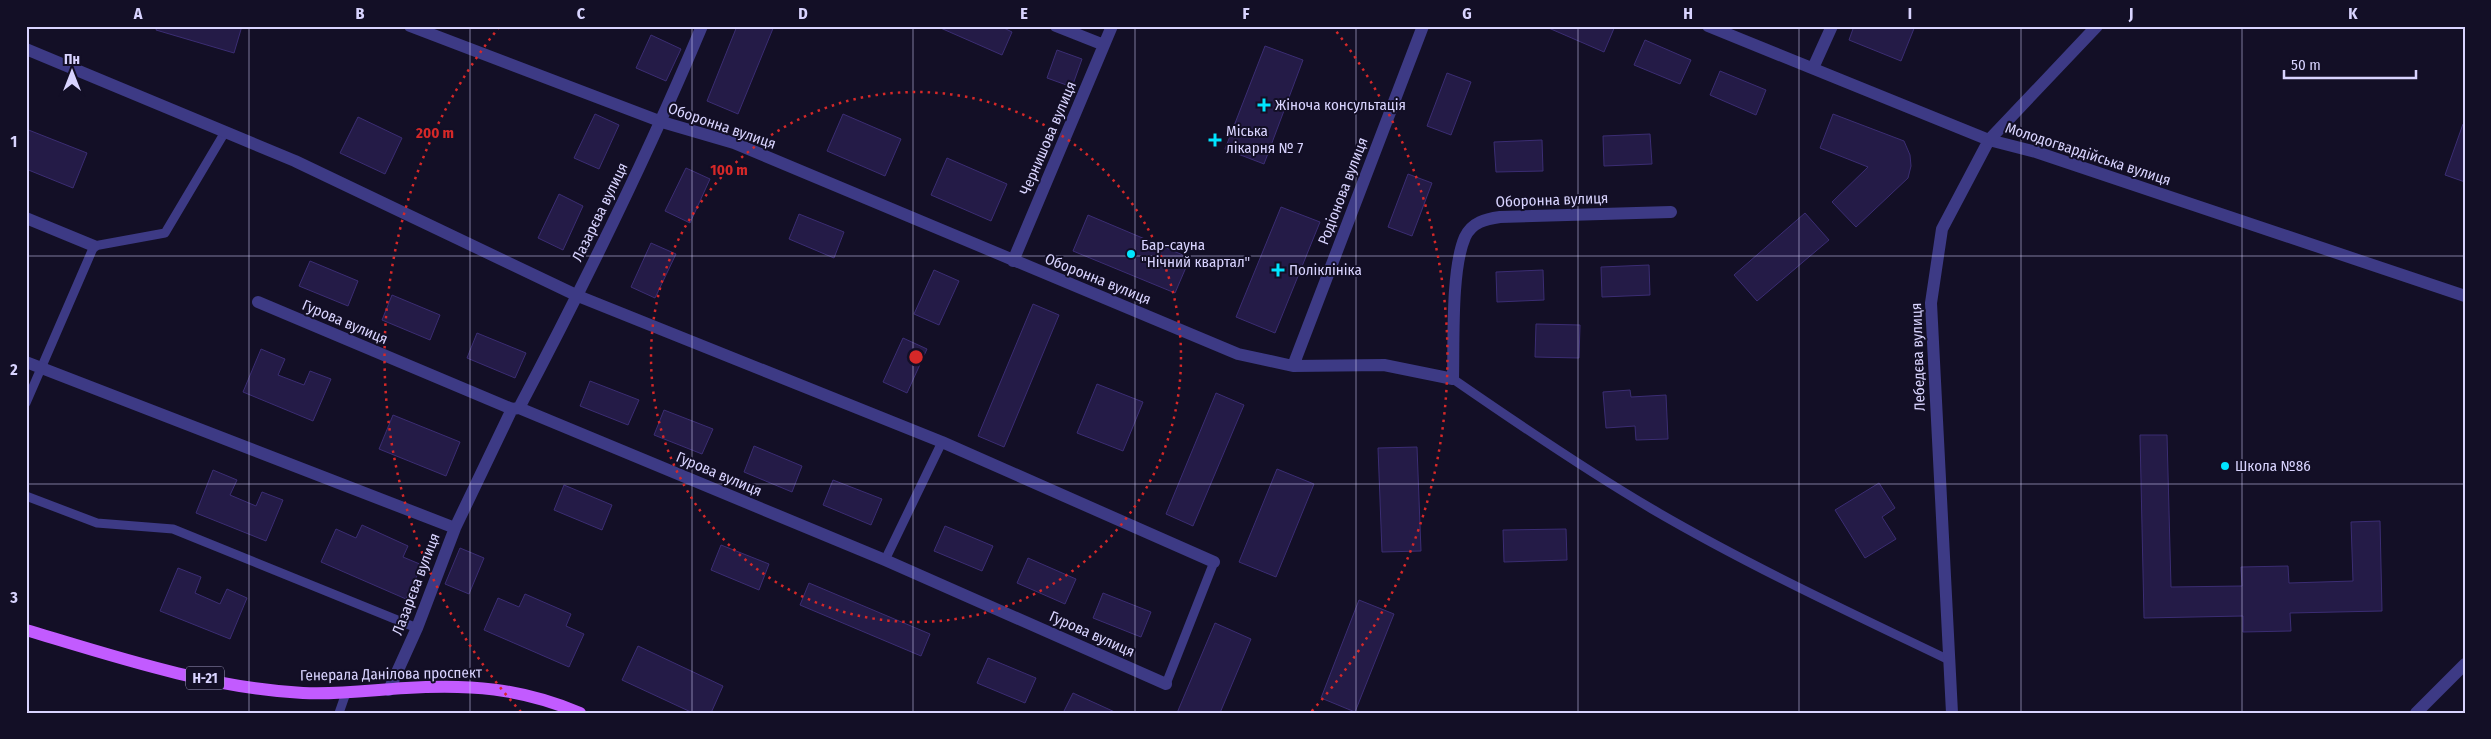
<svg xmlns="http://www.w3.org/2000/svg" width="2491" height="739" font-family="'Fira Sans Condensed',sans-serif">
<style>
.building{fill:#241b47;stroke:#3b2d73}
.lines{fill:none;stroke-linecap:round;stroke-linejoin:round}
.service{stroke:#3d3a85;stroke-width:9}
.minor{stroke:#3d3a85;stroke-width:12}
.primary{stroke:#c25bff;stroke-width:12}
.grid{fill:none;stroke:#d9d4ff;stroke-width:1;stroke-opacity:0.55}
.ring{fill:none;stroke:#d62828;stroke-width:2.5;stroke-dasharray:2.5 5}
.poi-dot{fill:#00e5ff;stroke:#130f26;stroke-width:2}
.labels{text-anchor:middle;stroke-width:4;stroke-linejoin:round;paint-order:stroke}
.shield{fill:#130f26;stroke:#9e99be;stroke-width:1}
.shield-label{font-size:14px;font-weight:bold;fill:#d9d4ff}
.poi-label{font-size:15px;fill:#d9d4ff;stroke:#130f26;text-anchor:start}
.street-label{font-size:15px;fill:#d9d4ff;stroke:#130f26}
.centre{fill:#d62828;stroke:#130f26;stroke-width:2.5}
.ring-label{font-size:15px;text-anchor:middle;font-weight:bold;fill:#d62828;stroke:#130f26;stroke-width:4;stroke-linejoin:round;paint-order:stroke}
.neatline{fill:none;stroke:#d9d4ff;stroke-width:2}
.grid-label{font-size:16px;text-anchor:middle;font-weight:bold;fill:#d9d4ff}
</style>
<rect width="100%" height="100%" fill="#130f26"/>
<path class="building" d="M157,26H242L234,53L156,30Z
M737,26H774L738,114L707,101Z
M936,26H1000L1012,32L1002,55Z
M1544,26H1615L1604,52Z
M1854,26H1915L1901,61L1849,40Z
M651,35L681,49L666,81L636,68Z
M1645,40L1691,60L1680,84L1634,65Z
M1265,46L1303,60L1264,164L1225,149Z
M1057,50L1082,59L1072,87L1047,78Z
M1720,71L1766,90L1756,115L1710,95Z
M1447,73L1471,82L1451,135L1427,126Z
M595,114L619,125L599,169L574,158Z
M843,114L901,139L885,176L827,151Z
M1833,114L1904,141L1910,155L1911,166L1908,178L1856,227L1832,202L1868,167L1820,148Z
M358,117L402,138L385,174L340,153Z
M2463,124H2465V182L2445,175Z
M26,129L87,153L73,188L26,169Z
M1650,134L1652,164L1604,166L1603,136Z
M1542,140L1543,171L1496,172L1494,142Z
M947,158L1007,184L991,221L931,195Z
M686,168L710,179L690,223L665,211Z
M1408,174L1432,183L1412,236L1388,227Z
M559,194L583,206L563,250L538,238Z
M1281,207L1320,222L1275,333L1236,317Z
M1805,213L1829,240L1757,301L1734,275Z
M799,214L844,232L834,258L789,239Z
M1088,215L1190,258L1175,293L1073,251Z
M651,243L676,254L655,298L631,287Z
M310,261L358,281L348,306L299,286Z
M1649,265L1650,295L1602,297L1601,267Z
M934,270L959,281L939,325L914,314Z
M1543,270L1544,300L1497,302L1496,272Z
M392,295L440,315L430,340L382,320Z
M1033,304L1059,315L1004,447L978,436Z
M1536,324L1580,325L1579,358L1535,357Z
M477,333L526,353L515,378L467,358Z
M903,338L927,349L907,393L883,382Z
M261,349L285,359L278,375L304,385L310,371L331,379L313,421L243,392Z
M590,381L639,400L628,425L580,406Z
M1097,384L1143,402L1123,451L1077,433Z
M1630,390L1631,397L1666,395L1668,439L1636,440L1635,426L1606,428L1603,392Z
M1216,393L1244,405L1193,526L1166,514Z
M664,410L713,429L702,454L654,435Z
M393,415L460,442L446,476L379,449Z
M2140,435H2167L2171,587L2242,586L2241,567L2288,566L2289,583L2353,581L2351,522L2380,521L2382,611L2290,613L2291,631L2243,632V616L2144,618Z
M754,446L802,466L792,492L744,472Z
M1417,447L1421,551L1382,552L1378,448Z
M1277,469L1314,484L1276,577L1239,562Z
M213,470L237,480L230,495L256,506L262,492L283,500L266,541L196,513Z
M833,480L882,499L871,525L823,505Z
M1879,483L1895,508L1882,517L1896,539L1865,558L1835,510Z
M564,485L612,505L602,530L554,510Z
M362,525L408,546L403,557L422,565L406,599L321,562L336,529L356,538Z
M945,526L993,546L982,571L934,551Z
M1566,529L1567,560L1504,562L1503,530Z
M721,545L769,564L759,590L711,570Z
M460,548L484,558L469,594L445,584Z
M1028,558L1076,579L1065,604L1017,583Z
M178,568L201,577L195,593L220,604L227,589L247,598L230,639L160,611Z
M809,583L930,634L921,656L800,605Z
M1103,593L1151,612L1141,637L1093,618Z
M525,594L571,614L566,626L584,634L569,667L484,630L498,598L519,607Z
M1359,600L1394,614L1355,712L1321,698Z
M1215,623L1251,639L1220,713H1177Z
M638,646L723,686L711,713H693L622,680Z
M988,658L1036,678L1025,703L977,683Z
M1073,693L1117,713H1063Z"/>
<g class="lines">
<path class="service" d="M1453,379C1518,424 1584,469 1652,509C1748,565 1849,612 1949,660
M26,403L94,246L165,233L225,132
M26,496L97,523L173,529L417,628
M885,560L942,442
M1166,684L1214,562
M339,713L346,693"/>
<path class="minor" d="M410,26L662,122L734,143L1238,354L1293,366L1384,365L1453,379C1454,342 1451,269 1465,237C1472,222 1486,219 1500,217L1671,212
M1056,26L1104,45
M1708,26L1989,140L2036,152L2465,296
M26,49L295,161L578,296L942,442L1214,562
M1813,68L1832,26
M26,218L94,246
M1013,261L1112,26
M258,302L512,409L519,408L885,560L1166,684
M26,362L455,528
M1293,366L1423,26
M519,408C585,283 647,157 702,26
M389,690L417,628L455,528L512,409
M1952,713L1931,303L1942,229L1989,140L2097,26
M2416,713L2465,664"/>
<path class="primary" d="M26,630C116,657 209,688 303,693C337,695 372,690 406,688C469,684 521,688 580,713"/>
</g>
<path class="grid" d="M249,26V713M470,26V713M692,26V713M913,26V713M1135,26V713M1356,26V713M1578,26V713M1799,26V713M2021,26V713M2242,26V713M26,256H2465M26,484H2465"/>
<g class="ring">
<circle cx="916" cy="357" r="265"/>
<path d="M521 712A531 531 0 0 1 500 26M1332 26A531 531 0 0 1 1311 712"/>
</g>
<g class="poi-dot">
<path d="M1261.5 97.5h5v5h5v5h-5v5h-5v-5h-5v-5h5z"/>
<path d="M1212.5 132.5h5v5h5v5h-5v5h-5v-5h-5v-5h5z"/>
<circle cx="1131" cy="254" r="5"/>
<path d="M1275.5 262.5h5v5h5v5h-5v5h-5v-5h-5v-5h5z"/>
<circle cx="2225" cy="466" r="5"/>
</g>
<g class="labels">
<rect class="shield" x="186" y="666.5" width="38" height="23" rx="4"/>
<g class="shield-label">
<text x="205" y="683">Н-21</text>
</g>
<g class="poi-label">
<text x="1275" y="110">Жіноча консультація</text>
<text x="1226" y="136">Міська<tspan x="1226" dy="17">лікарня № 7</tspan></text>
<text x="1141" y="250">Бар-сауна<tspan x="1141" dy="17">"Нічний квартал"</tspan></text>
<text x="1289" y="275">Поліклініка</text>
<text x="2235" y="471">Школа №86</text>
</g>
<g class="street-label">
<text transform="translate(722 126) rotate(19)" y="5">Оборонна вулиця</text>
<text transform="translate(1048 138) rotate(-67)" y="5">Чернишова вулиця</text>
<text transform="translate(2088 154) rotate(18)" y="5">Молодогвардійська вулиця</text>
<text transform="translate(1343 191) rotate(-69)" y="5">Родіонова вулиця</text>
<text transform="translate(1552 200) rotate(-2)" y="5">Оборонна вулиця</text>
<text transform="translate(600 212) rotate(-64)" y="5">Лазарєва вулиця</text>
<text transform="translate(1098 279) rotate(22)" y="5">Оборонна вулиця</text>
<text transform="translate(345 322) rotate(23)" y="5">Гурова вулиця</text>
<text transform="translate(1918 357) rotate(-92)" y="5">Лебедєва вулиця</text>
<text transform="translate(719 474) rotate(23)" y="5">Гурова вулиця</text>
<text transform="translate(416 584) rotate(-69)" y="5">Лазарєва вулиця</text>
<text transform="translate(1092 634) rotate(24)" y="5">Гурова вулиця</text>
<text transform="translate(391 674) rotate(-1)" y="5">Генерала Данілова проспект</text>
</g>
</g>
<circle cx="916" cy="357" r="8" class="centre"/>
<g class="ring-label">
<text x="435" y="138">200 m</text>
<text x="729" y="175">100 m</text>
</g>
<rect width="2491" height="739" fill="none" stroke="#130f26" stroke-width="55"/>
<g transform="translate(72 72)" stroke="#130f26" stroke-width="4" paint-order="stroke">
<path d="M0-4L9 19L0 12L-9 19Z" fill="#d9d4ff"/>
<text y="-8" font-size="14" font-weight="bold" text-anchor="middle" fill="#d9d4ff">Пн</text>
</g>
<path d="M2284 70v8h132v-8" fill="none" stroke="#d9d4ff" stroke-width="2.5"/>
<text x="2291" y="70" font-size="15" fill="#d9d4ff" stroke="#130f26" stroke-width="4" paint-order="stroke">50 m</text>
<rect x="28" y="28" width="2436" height="684" class="neatline"/>
<g class="grid-label">
<text x="138" y="19">A</text>
<text x="360" y="19">B</text>
<text x="581" y="19">C</text>
<text x="803" y="19">D</text>
<text x="1024" y="19">E</text>
<text x="1246" y="19">F</text>
<text x="1467" y="19">G</text>
<text x="1688" y="19">H</text>
<text x="1910" y="19">I</text>
<text x="2131" y="19">J</text>
<text x="2353" y="19">K</text>
<text x="14" y="147">1</text>
<text x="14" y="375">2</text>
<text x="14" y="603">3</text>
</g>
</svg>
